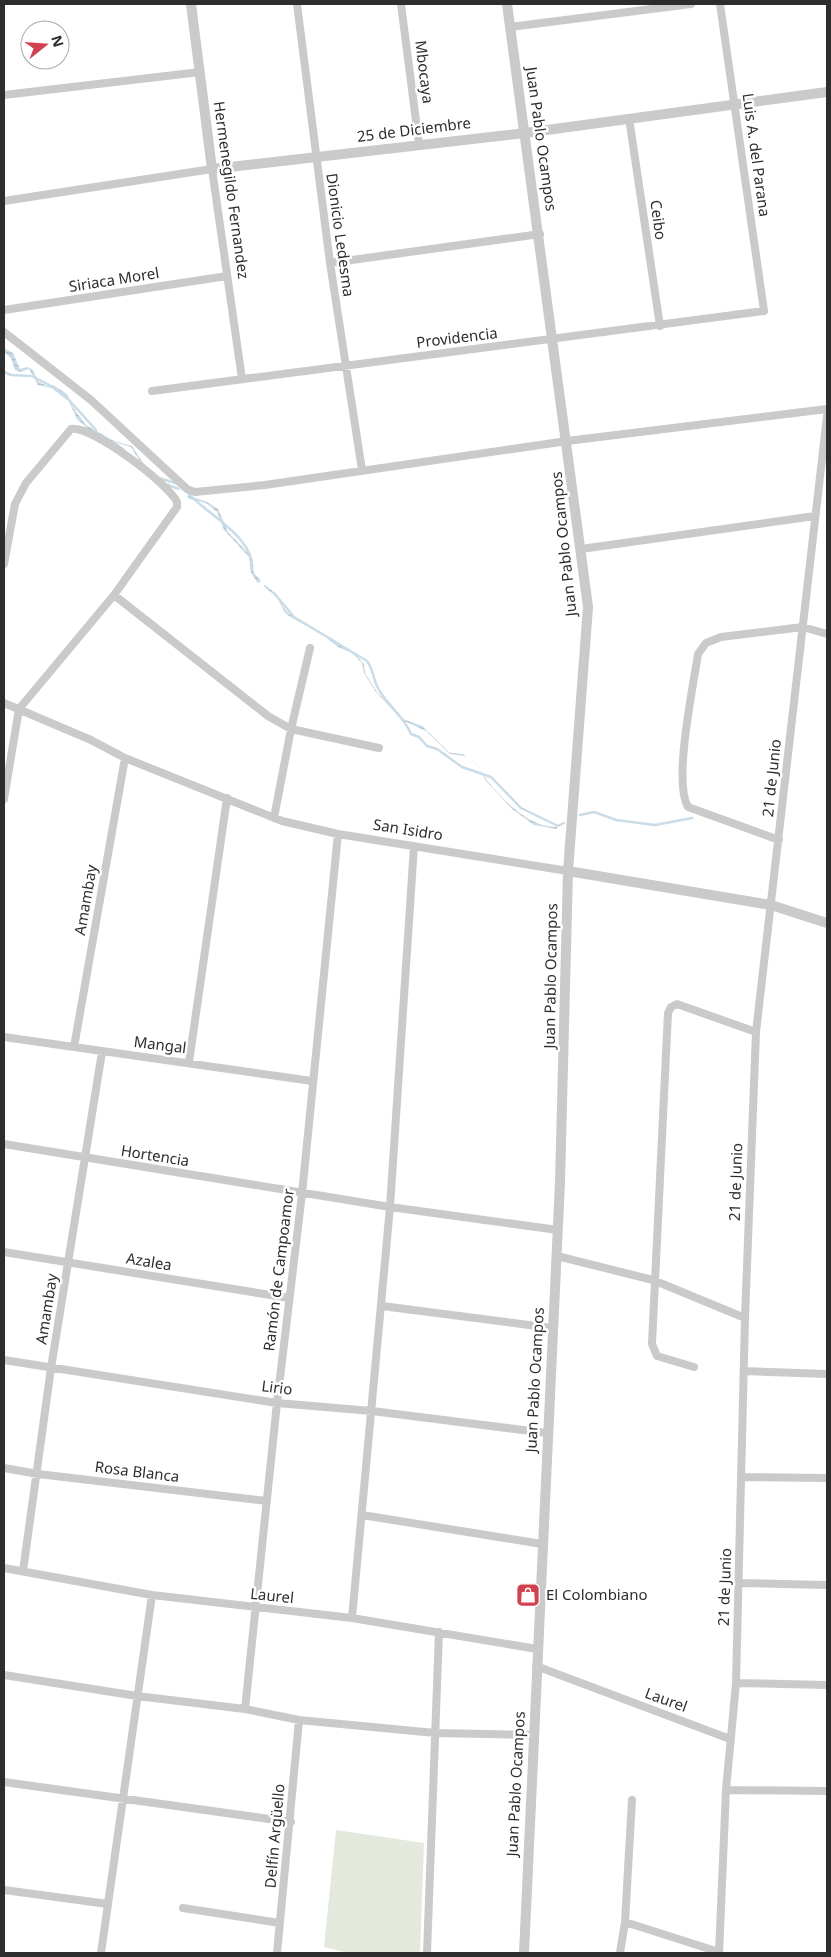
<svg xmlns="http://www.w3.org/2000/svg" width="831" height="1957" font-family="'Noto Sans',sans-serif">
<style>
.park{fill:#e3e9dc}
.water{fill:url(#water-rules)}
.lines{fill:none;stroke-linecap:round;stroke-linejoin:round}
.stream{stroke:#cadce7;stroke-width:2.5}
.minor{stroke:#cacaca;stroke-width:8}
.tertiary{stroke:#cacaca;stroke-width:10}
.labels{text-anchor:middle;stroke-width:5;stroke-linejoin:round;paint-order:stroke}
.street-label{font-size:15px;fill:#2d2d2d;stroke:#fff}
.poi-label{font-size:15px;fill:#2d2d2d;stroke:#fff;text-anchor:start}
</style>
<defs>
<pattern id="water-rules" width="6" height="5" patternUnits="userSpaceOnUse" patternTransform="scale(1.25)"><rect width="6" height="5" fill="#cadce7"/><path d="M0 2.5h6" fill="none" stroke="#aebdc6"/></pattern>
</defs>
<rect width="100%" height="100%" fill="#fff"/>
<path class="park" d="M336,1830L424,1843L420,1953H348L324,1947Z"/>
<path class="water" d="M4,348L13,353L20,369L27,367L32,369L39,382L47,386L53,385L67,394L74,409L86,425L114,441L132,446L143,463L161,482L178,487L181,490C159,488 142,466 131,447L107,440L88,429L77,419L67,397L56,389L38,385L29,369L20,372L15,370L11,358L4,352Z
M187,495L207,502L218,509L228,532L250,555L254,573L261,581L258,583L251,573L249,557L224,530L217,512L206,503L189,499Z
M265,585L275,593L285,610L294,618L354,653L364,664L365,673L377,692L403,719L422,726L450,753L463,754L468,759L464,756L450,754L426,731L402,720L376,692L364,673L362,663L352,653L338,647L322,634L292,618L285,613L277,597L263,586Z
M471,760C480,767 483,776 490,784C506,803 530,827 557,827V829L534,825L512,809L486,781L479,768Z"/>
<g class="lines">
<path class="stream" d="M4,372L11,375L32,376L51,386L69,400L96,430
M113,442L124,450
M159,478L178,484
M188,493C205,513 256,538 252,570
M274,593L294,617L367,661C373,669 373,678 377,686C385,704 402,713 411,734L419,737L427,746L437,749L462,767L491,777L521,808L558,826L564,823
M580,815L594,812L616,820L655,825L692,818"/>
<path class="minor" d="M297,4L330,263L362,470
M401,4L419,144
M510,27L691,4
M4,95L200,72
M629,118L660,326
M4,201L212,169L242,379
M330,263L540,234
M4,310L227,276
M4,332L91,400L187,489L195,492L265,485L567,441L827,409
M152,391L764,311L720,4
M581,549L815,516
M4,564L15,504L26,483L71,429C91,425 169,484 177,502V507L114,595L19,709L4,799
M114,595L268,716L291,729L379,748
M4,703L91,740L125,758L282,821L338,834L568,871
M274,818L291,729L310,648
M779,840L688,807C673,781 693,688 698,654L706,643L721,637L803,627L827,634
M414,846L390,1207L558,1230
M4,1037L312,1081
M74,1047L125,758
M189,1062L227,798
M4,1144L390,1207L352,1618
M4,1252L289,1298
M557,1256L653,1280L745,1318
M382,1306L552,1328
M4,1360L277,1403L372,1411L547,1433
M694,1367L657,1356L652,1344L668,1013L671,1007L677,1004L756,1032
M744,1371L827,1374
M4,1468L38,1474L267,1501
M742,1477L827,1478
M362,1515L542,1544
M4,1568L152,1595L352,1618L537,1649
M23,1571L51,1368L102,1052
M739,1583L827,1585
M536,1666L730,1739
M4,1675L137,1696L245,1709L299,1720L435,1733L534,1735
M736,1683L827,1685
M245,1709L277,1403L302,1194L338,834
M4,1782L291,1822
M726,1790L827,1791
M4,1890L108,1904
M183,1908L280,1923
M625,1922L719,1952
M101,1953L152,1595
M277,1953L299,1720
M427,1953L439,1632
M620,1953L625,1922L632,1800
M719,1953L726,1790L736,1683L745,1318L756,1032L827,416"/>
<path class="tertiary" d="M191,4L212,169L525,133L827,92
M507,4L588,607L568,871L560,1182L524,1953
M568,871L771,905L827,923"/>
</g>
<defs>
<g id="shop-square" transform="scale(1.25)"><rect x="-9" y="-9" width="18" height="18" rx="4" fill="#d1414f" stroke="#fff"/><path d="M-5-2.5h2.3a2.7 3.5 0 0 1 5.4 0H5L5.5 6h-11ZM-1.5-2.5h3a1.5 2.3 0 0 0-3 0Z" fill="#fff"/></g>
</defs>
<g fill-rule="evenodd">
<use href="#shop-square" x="528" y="1595"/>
</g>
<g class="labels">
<g class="street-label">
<text transform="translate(424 72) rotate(83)" y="5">Mbocaya</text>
<text transform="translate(414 130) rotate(-7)" y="5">25 de Diciembre</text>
<text transform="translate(541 139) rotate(82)" y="5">Juan Pablo Ocampos</text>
<text transform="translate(756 155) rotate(82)" y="5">Luis A. del Parana</text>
<text transform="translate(231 190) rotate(82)" y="5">Hermenegildo Fernandez</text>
<text transform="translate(658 220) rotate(82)" y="5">Ceibo</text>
<text transform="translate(340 235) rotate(82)" y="5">Dionicio Ledesma</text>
<text transform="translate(114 280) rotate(-9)" y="5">Siriaca Morel</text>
<text transform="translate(457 338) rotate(-7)" y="5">Providencia</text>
<text transform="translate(564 544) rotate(-96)" y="5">Juan Pablo Ocampos</text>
<text transform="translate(772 778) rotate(-84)" y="5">21 de Junio</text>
<text transform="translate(408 830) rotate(9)" y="5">San Isidro</text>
<text transform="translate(86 900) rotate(-80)" y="5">Amambay</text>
<text transform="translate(551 976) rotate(-89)" y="5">Juan Pablo Ocampos</text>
<text transform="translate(160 1045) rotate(7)" y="5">Mangal</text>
<text transform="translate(155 1156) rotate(9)" y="5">Hortencia</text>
<text transform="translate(736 1182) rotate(-88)" y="5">21 de Junio</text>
<text transform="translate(149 1262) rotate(9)" y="5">Azalea</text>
<text transform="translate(279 1270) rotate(-83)" y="5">Ramón de Campoamor</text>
<text transform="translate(47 1309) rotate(-81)" y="5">Amambay</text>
<text transform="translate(535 1380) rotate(-87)" y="5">Juan Pablo Ocampos</text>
<text transform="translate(277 1388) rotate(7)" y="5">Lirio</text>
<text transform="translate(137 1472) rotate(7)" y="5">Rosa Blanca</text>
<text transform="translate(725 1587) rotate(-88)" y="5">21 de Junio</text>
<text transform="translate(272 1596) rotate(6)" y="5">Laurel</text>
<text transform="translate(666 1700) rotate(20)" y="5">Laurel</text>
<text transform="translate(516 1784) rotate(-87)" y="5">Juan Pablo Ocampos</text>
<text transform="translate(275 1836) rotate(-85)" y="5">Delfín Argüello</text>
</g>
<g class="poi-label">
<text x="546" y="1600">El Colombiano</text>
</g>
</g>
<rect width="831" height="1957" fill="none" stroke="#2d2d2d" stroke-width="10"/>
<g transform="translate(45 45) rotate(73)"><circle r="24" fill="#ffffff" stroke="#ababab"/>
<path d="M0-4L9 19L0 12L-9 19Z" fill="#d1414f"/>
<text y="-8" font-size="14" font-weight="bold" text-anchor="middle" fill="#2d2d2d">N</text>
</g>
</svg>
